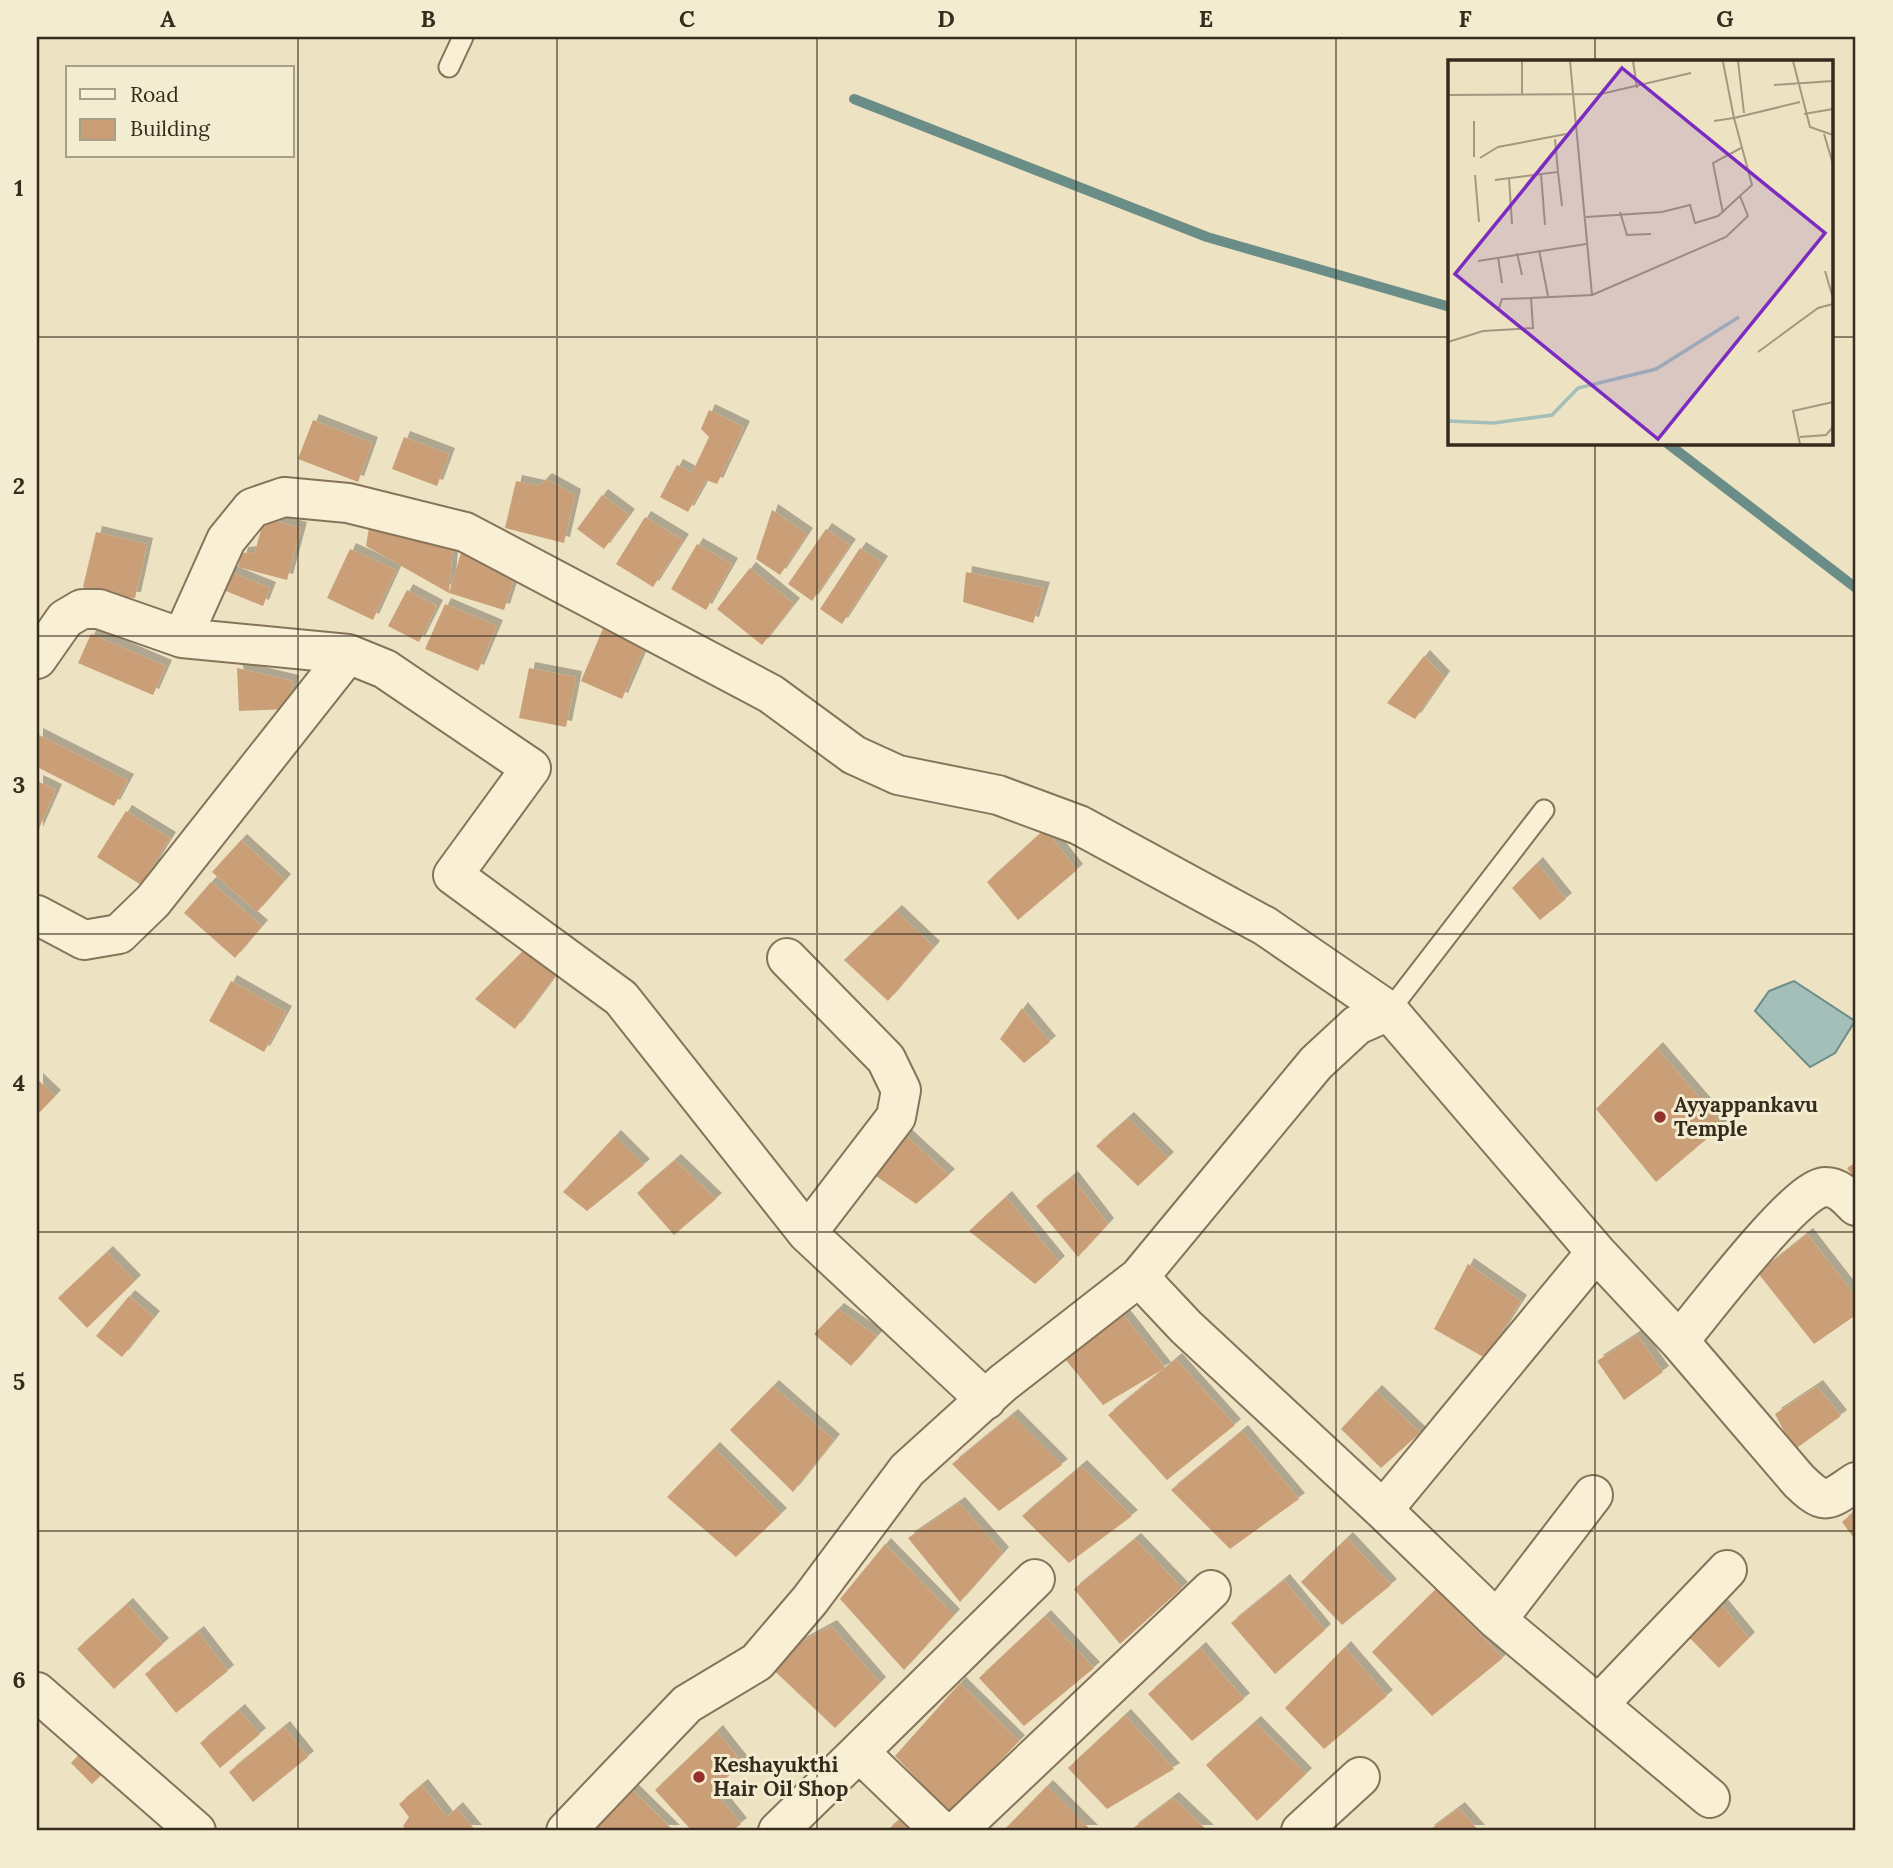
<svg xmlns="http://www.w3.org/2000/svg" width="1893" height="1868" font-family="Lora,serif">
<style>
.water{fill:#a4bfb9;stroke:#6b8d87;stroke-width:2}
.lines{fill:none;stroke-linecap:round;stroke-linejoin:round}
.stream{stroke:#6b8d87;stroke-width:10}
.building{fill:#ca9f78;filter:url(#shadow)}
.service-casing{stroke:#867459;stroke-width:23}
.minor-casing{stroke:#867459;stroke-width:42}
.service{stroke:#f8efd5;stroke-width:19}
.minor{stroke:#f8efd5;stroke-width:38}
.grid{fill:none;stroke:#362b1d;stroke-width:2;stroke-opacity:0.55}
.poi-dot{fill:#94302b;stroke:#f4ecd1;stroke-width:2.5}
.labels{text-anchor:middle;stroke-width:6;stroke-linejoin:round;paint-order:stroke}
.poi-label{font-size:21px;font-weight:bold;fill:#362b1d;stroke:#f4ecd1;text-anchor:start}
.inset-river{fill:none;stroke:#a4bfb9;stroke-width:3.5}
.inset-road{fill:none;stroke:#a49980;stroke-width:2}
.view{fill:#7b2cbf;fill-opacity:0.15;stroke:#7b2cbf;stroke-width:3.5}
.inset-edge{fill:none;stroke:#362b1d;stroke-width:3.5}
.neatline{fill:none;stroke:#362b1d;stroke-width:2.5}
.grid-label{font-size:23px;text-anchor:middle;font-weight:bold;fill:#362b1d}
</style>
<defs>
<filter id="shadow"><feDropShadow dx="6" dy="-6" stdDeviation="0" flood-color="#0004"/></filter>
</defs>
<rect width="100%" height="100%" fill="#ede2c2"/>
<path class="water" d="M1794,981L1855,1021L1835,1053L1810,1067L1755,1011L1769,991Z"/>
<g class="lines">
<path class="stream" d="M854,99L1207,237L1450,307
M1667,443L1856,588"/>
</g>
<path class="building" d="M709,410L744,427L717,484L706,480L688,512L660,497L677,465L692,473L709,437L701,429Z
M313,420L372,443L358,482L298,459Z
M404,437L449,454L437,486L392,469Z
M546,479L575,495L564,543L505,528L516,481L539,486Z
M602,495L629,515L604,549L577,529Z
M772,510L807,534L780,575L756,559Z
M371,515L453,544L449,593L463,546L518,566L504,610L449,593L366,546Z
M645,517L683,540L653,587L616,564Z
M264,518L301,528L287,580L238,567L242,553L255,552Z
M826,529L850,545L812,601L788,584Z
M96,532L147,544L135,598L101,596L83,587Z
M697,544L732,564L706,610L671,589Z
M860,548L882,562L842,624L820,609Z
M350,549L396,570L373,620L327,598Z
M750,568L794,604L762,645L717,609Z
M228,571L270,588L263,606L221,589Z
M966,572L1044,588L1033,623L963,602Z
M407,590L437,606L419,642L388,626Z
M445,604L497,626L478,671L425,649Z
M604,626L646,644L622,699L581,681Z
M91,634L166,666L153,695L78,663Z
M1424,656L1444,677L1415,719L1387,703Z
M237,668L293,681L287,709L239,711Z
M529,668L576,677L566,727L519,718Z
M37,734L128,780L114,806L37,767Z
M37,781L56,790L37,833Z
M126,811L170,838L141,885L97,857Z
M1045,829L1077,870L1018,920L987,882Z
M241,840L285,880L257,912L212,872Z
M1537,863L1566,899L1540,920L1512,888Z
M211,882L262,926L235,958L184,913Z
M896,911L934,947L888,1001L844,960Z
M527,947L555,976L515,1029L475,999Z
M231,981L286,1012L264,1052L209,1021Z
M1022,1008L1050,1042L1024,1063L1000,1039Z
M1657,1048L1723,1125L1656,1182L1596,1109Z
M37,1079L55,1096L40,1112L37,1110Z
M1128,1118L1168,1158L1138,1186L1096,1146Z
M901,1131L949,1175L916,1204L866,1169Z
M615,1136L644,1165L587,1211L563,1192Z
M675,1160L716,1199L674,1235L637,1193Z
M1856,1162V1180L1847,1168Z
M1072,1177L1108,1224L1078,1257L1036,1206Z
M1006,1197L1059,1262L1035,1284L969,1231Z
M1807,1234L1856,1297V1315L1814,1344L1758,1273Z
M107,1252L135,1281L87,1328L58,1298Z
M1468,1264L1521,1301L1485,1358L1434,1329Z
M129,1296L154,1317L122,1357L96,1336Z
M1115,1304L1165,1368L1176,1359L1235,1425L1167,1480L1108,1415L1165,1368L1103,1405L1060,1353Z
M838,1309L877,1336L851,1366L814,1334Z
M1637,1335L1663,1372L1624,1400L1597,1361Z
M773,1386L834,1440L793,1492L730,1430Z
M1817,1386L1841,1416L1794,1450L1775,1414Z
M1376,1391L1420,1433L1381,1468L1341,1429Z
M1012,1415L1062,1465L999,1511L952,1464Z
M1242,1431L1299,1499L1230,1549L1171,1490Z
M714,1448L781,1514L736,1557L667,1497Z
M1081,1466L1132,1516L1069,1563L1022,1516Z
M959,1503L1003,1553L960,1602L908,1538Z
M1856,1510V1541L1842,1522Z
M1347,1538L1391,1585L1342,1625L1301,1582Z
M1135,1539L1182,1588L1120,1644L1074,1589Z
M885,1544L954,1615L904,1670L840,1599Z
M1284,1580L1325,1630L1275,1674L1231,1623Z
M1436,1589L1503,1658L1432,1716L1372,1652Z
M1720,1603L1749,1638L1719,1668L1684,1632Z
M127,1604L163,1644L114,1689L77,1649Z
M1045,1616L1094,1668L1024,1726L979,1678Z
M831,1626L880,1683L835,1728L765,1662Z
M198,1632L228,1671L176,1713L145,1674Z
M1345,1647L1387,1696L1324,1749L1285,1708Z
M1200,1648L1244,1699L1192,1741L1148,1694Z
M960,1683L1019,1741L950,1813L895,1756Z
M239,1710L260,1734L220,1768L200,1743Z
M1125,1715L1174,1769L1107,1809L1068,1768Z
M1255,1722L1306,1774L1257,1821L1206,1765Z
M284,1727L308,1757L253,1802L229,1772Z
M717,1731L743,1764L713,1789L741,1824L732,1831H692L655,1790Z
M91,1742L113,1764L92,1784L71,1763Z
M623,1781L674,1831H588Z
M422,1785L447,1817L457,1808L476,1831H407L403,1826L409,1817L399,1804Z
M1047,1786L1092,1831H1003Z
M1173,1798L1208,1831H1134L1132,1829Z
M1459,1808L1479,1831H1428Z
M902,1818L915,1831H886Z"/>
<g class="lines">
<g class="service-casing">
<path id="service" d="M449,67L463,37
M1389,1011L1544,810"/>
</g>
<g class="minor-casing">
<path id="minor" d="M182,638L226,540L252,508L284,497L348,503L465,532L771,694L854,755L898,775L998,795L1079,825L1265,926L1389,1011
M37,659L65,619L82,609H99L182,638L348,654L385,669L531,768L453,875L621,998L807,1233L986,1400
M37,915L84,940L119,934L153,901L348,654
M787,958L886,1059L901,1090L896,1117L807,1233
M1139,1277L1186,1327L1383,1510L1497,1620L1710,1798
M1679,1341L1799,1481C1826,1507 1827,1501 1856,1482
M1383,1510L1596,1252
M1497,1620L1593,1495
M37,1692L196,1831
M1599,1704L1727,1570
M859,1752L1035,1579
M566,1831L687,1704L757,1662L810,1600L907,1470L1003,1383L1139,1277L1316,1063L1357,1025L1389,1011L1596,1252L1679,1341C1702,1314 1797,1187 1825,1187C1839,1187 1847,1197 1856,1206
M778,1831L859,1752L941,1831
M957,1831L1211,1590
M1301,1831L1360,1777"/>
</g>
<use href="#service" class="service"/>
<use href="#minor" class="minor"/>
</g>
<path class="grid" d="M298,37V1831M557,37V1831M817,37V1831M1076,37V1831M1336,37V1831M1595,37V61M37,337H1450M1832,337H1856M1595,443V1831M37,636H1856M37,934H1856M37,1232H1856M37,1531H1856"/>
<g class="poi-dot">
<circle cx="1660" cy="1117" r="7"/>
<circle cx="699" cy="1777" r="7"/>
</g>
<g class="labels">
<g class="poi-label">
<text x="1674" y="1112">Ayyappankavu<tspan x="1674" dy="24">Temple</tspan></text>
<text x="713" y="1772">Keshayukthi<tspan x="713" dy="24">Hair Oil Shop</tspan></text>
</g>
</g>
<g transform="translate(1448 60)">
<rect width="385" height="385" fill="#ede2c2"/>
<path class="inset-river" d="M0,361L46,363L104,355L130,328L208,309L291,257"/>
<path class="inset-road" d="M74,1V34M185,1L189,28M290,1L296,53M345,1L362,67L385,75M326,25L385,21M0,35L153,34L243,13M356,54L385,49M266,61L286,58L275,2M376,74L385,104M26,97V61M32,98L50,87L118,74M110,112L114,146M93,114L97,165M27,115L31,162M61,118L64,164M47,120L110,112L107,79M172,152L179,175L203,174M275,153L265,103L293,88M138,157L214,152L242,145L247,163L270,156L304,125L286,58L352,42M91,190L100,236M69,193L74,215M50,197L54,223M30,201L138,184M377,211L385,238M144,235L278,177L300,156L292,136M51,248L54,239L83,238M0,282L35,271L85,268L83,238L144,235L122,1M310,292L370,248L385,244M352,377L378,375L385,367M352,384L345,351L385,342"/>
<path class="view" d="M174,8L377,173L210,379L7,214Z"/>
<rect width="385" height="385" class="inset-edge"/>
</g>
<rect width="1893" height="1868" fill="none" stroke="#f4ecd1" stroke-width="77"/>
<rect x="66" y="66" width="228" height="91" fill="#f4ecd1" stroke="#a89f89" stroke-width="2"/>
<rect x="80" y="89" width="35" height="10" fill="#f8efd5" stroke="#a89f89" stroke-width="2"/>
<text x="130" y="102" font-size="21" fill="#362b1d">Road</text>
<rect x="80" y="119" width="35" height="21" fill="#ca9f78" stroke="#a89f89" stroke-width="2"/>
<text x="130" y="136" font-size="21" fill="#362b1d">Building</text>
<rect x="38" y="38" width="1816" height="1791" class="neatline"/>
<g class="grid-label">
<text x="168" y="27">A</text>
<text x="428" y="27">B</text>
<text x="687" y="27">C</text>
<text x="946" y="27">D</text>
<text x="1206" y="27">E</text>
<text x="1465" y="27">F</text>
<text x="1725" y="27">G</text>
<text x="19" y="196">1</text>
<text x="19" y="494">2</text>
<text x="19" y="793">3</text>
<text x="19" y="1091">4</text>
<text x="19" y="1390">5</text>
<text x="19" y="1688">6</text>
</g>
</svg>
